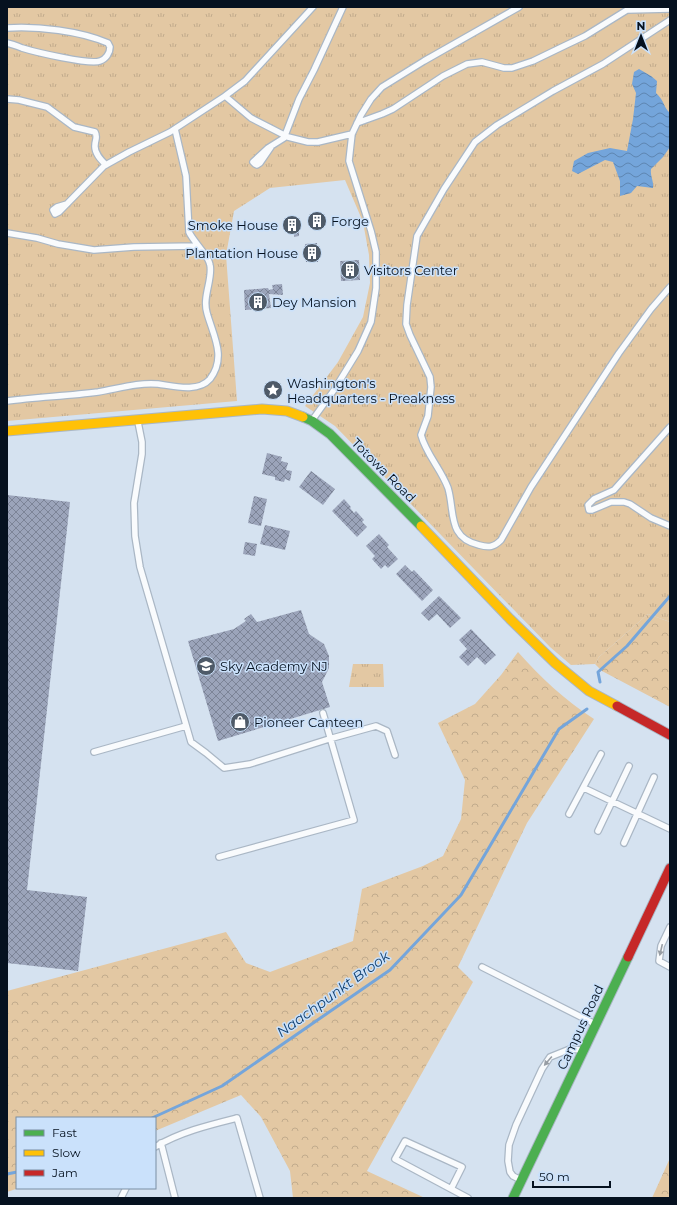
<svg xmlns="http://www.w3.org/2000/svg" width="677" height="1205" font-family="Montserrat,sans-serif">
<style>
.grass{fill:url(#grass-tufts)}
.forest{fill:url(#forest-crowns)}
.water{fill:url(#water-waves)}
.lines{fill:none;stroke-linecap:round;stroke-linejoin:round}
.stream{stroke:#74a5db;stroke-width:3}
.building{fill:url(#building-cross-hatch)}
.lane-casing{stroke:#aab7c5;stroke-width:8}
.fast-casing{stroke:#aab7c5;stroke-width:11}
.slow-casing{stroke:#aab7c5;stroke-width:11}
.jam-casing{stroke:#aab7c5;stroke-width:11}
.lane{stroke:#f9fbfd;stroke-width:5.5}
.fast{stroke:#4caf50;stroke-width:9}
.slow{stroke:#ffc107;stroke-width:9}
.jam{stroke:#c62828;stroke-width:9}
.oneway{fill:#979da4}
.labels{text-anchor:middle;stroke-width:3;stroke-linejoin:round;paint-order:stroke}
.poi-label{font-size:13px;fill:#05111f;stroke:#cae1fb;text-anchor:start}
.street-label{font-size:13px;fill:#05111f;stroke:#cae1fb}
.water-label{font-size:14px;font-style:italic;fill:#13416f;stroke:#cae1fb}
</style>
<defs>
<pattern id="grass-tufts" width="24" height="20" patternUnits="userSpaceOnUse"><rect width="24" height="20" fill="#e3c8a3"/><path d="M3 7l-1-3M5 7V3M7 7l1-3M15 17l-1-3M17 17v-4M19 17l1-3" fill="none" stroke="#c1ab8c"/></pattern>
<pattern id="forest-crowns" width="20" height="18" patternUnits="userSpaceOnUse"><rect width="20" height="18" fill="#e3c8a3"/><path d="M2 6a3 3 0 1 1 6 0M12 15a3 3 0 1 1 6 0" fill="none" stroke="#c1ab8c"/></pattern>
<pattern id="water-waves" width="16" height="10" patternUnits="userSpaceOnUse"><rect width="16" height="10" fill="#74a5db"/><path d="M0 5q4-4 8 0t8 0" fill="none" stroke="#5d85b1"/></pattern>
<pattern id="building-cross-hatch" width="8" height="8" patternUnits="userSpaceOnUse"><rect width="8" height="8" fill="#9ba4ba"/><path d="M0 0l8 8M0 8l8-8" fill="none" stroke="#7c8497"/></pattern>
</defs>
<rect width="100%" height="100%" fill="#d5e2f0"/>
<path class="grass" d="M7,7H670V622L648,614L599,657L595,664L571,665L550,647L335,426L305,406L338,362L363,317L370,283L369,255L363,222L345,180L270,188L234,211L226,255L237,401L7,421Z
M353,664H383L384,687H349Z"/>
<path class="forest" d="M648,614L670,622V707L602,671L595,664L599,657Z
M518,652C540,677 566,701 594,719L527,823L458,967L473,982L367,1171L425,1198H293L290,1171L261,1117L241,1095L155,1131V1118H17V1188H19L7,1192V991L226,932L246,963L270,972L353,941L362,889L423,866L443,856L461,819L465,780L438,723L475,704L501,675Z
M670,1158V1198H652Z"/>
<path class="water" d="M639,69L651,76L657,81L656,93C665,101 663,107 670,113V147L663,157L651,169C650,176 654,181 653,188L637,186L631,193L620,196V181L613,162L605,160L578,174L572,171L574,161L588,153L610,148L627,151L633,119L636,93L632,84L634,72Z"/>
<g class="lines">
<path class="stream" d="M600,682L598,672L627,646L670,596
M152,1118L222,1086L390,970L461,895L559,729L587,709
M7,1174L17,1172"/>
</g>
<path class="building" d="M313,214H321V228H313Z
M289,223H294V228H289Z
M294,232H299V236L294,237Z
M317,243L318,262H306L305,244Z
M359,260L360,280L341,281L340,261Z
M282,284L283,295L269,294L271,308L245,310L244,290L268,288L269,290L273,289L272,285Z
M267,453L282,457L281,461L288,463L286,470L292,471L290,481L285,479L284,482L275,480V477L262,474Z
M311,471L335,489L323,505L299,487Z
M7,495L70,502L27,890L87,897L78,971L7,963Z
M254,496L267,499L261,526L248,523Z
M344,499L351,507L350,508L354,513L356,511L364,520L362,522L367,527L357,537L332,511Z
M265,525L290,531L285,550L260,544Z
M379,534L389,545L387,547L398,559L388,568L385,565L381,569L372,559L375,556L366,546Z
M245,542L257,544L255,556L243,554Z
M405,565L412,572L414,570L433,590L422,601L396,574Z
M439,596L461,618L450,628L437,614L429,621L421,613Z
M301,610L309,634L324,644L329,656V668L322,682L330,707L218,741L188,641L234,629L246,621L244,619L251,614L257,622Z
M471,629L496,655L485,665L477,657L468,666L459,657L467,649L459,640Z"/>
<g class="lines">
<g class="lane-casing">
<path id="lane" d="M670,20L603,64L553,91L497,125L475,142L444,189L417,236L407,305L406,324L410,335L430,377L431,387L428,416L421,435C426,454 441,469 448,488C455,511 447,538 479,545C489,548 494,547 501,540L531,487L619,353L651,309L670,287
M7,28C38,26 80,31 108,43L110,47C110,53 106,59 100,61C90,65 35,52 22,48C17,46 12,44 7,43
M225,96L251,118L288,137L308,142H318L352,134
M7,99L19,100L47,107L74,127L95,132C98,137 95,140 95,145C94,153 101,160 106,165
M357,123L382,114L393,109L443,76L467,64L482,62L504,68H512L533,61L564,46L585,36L627,10L670,9
M271,147L260,163L257,165L255,164L253,162L268,148L284,138L299,99L314,70L343,7
M67,204L57,207L53,210L55,214L59,212L104,166L129,152L170,132L225,96L245,81L313,7
M7,233L37,238L58,244L94,250L134,247L197,246
M7,401C37,397 68,396 98,392C117,389 138,382 158,384C173,386 198,393 210,379C227,357 213,335 207,313C202,297 213,279 210,265C208,254 194,243 189,232L186,176L175,129
M313,419L334,390L358,351L371,322L376,288V252L371,231L349,161L352,134L361,115L371,99L382,87L424,61L519,7
M138,422L142,442V454L134,503L135,536L140,567L191,742L206,753L224,768L250,764L329,739L376,726L387,731L395,755
M670,427L614,490L594,499L588,505L589,510H592L611,502H624L630,504L651,518L670,526
M94,752L186,726
M584,788L670,829
M569,814L601,754
M598,831L629,766
M624,843L654,777
M219,857L354,820L323,713
M670,927L661,946L659,961L670,967
M482,967L595,1024
M161,1143L175,1198
M155,1147C180,1132 209,1125 237,1118L260,1198
M521,1180L513,1176L510,1172L508,1161L509,1145L516,1125L542,1069L550,1057L570,1049L581,1050
M451,1189L462,1167L405,1141L395,1159L468,1198
M121,1198L126,1188"/>
</g>
<g class="fast-casing">
<path id="fast" d="M303,417L312,421L330,434L421,526
M513,1198L628,957"/>
</g>
<g class="slow-casing">
<path id="slow" d="M7,431L262,409L287,411L303,417
M421,526L510,619L555,663L589,691L617,706"/>
</g>
<g class="jam-casing">
<path id="jam" d="M617,706L670,735
M628,957L670,868"/>
</g>
<use href="#lane" class="lane"/>
<use href="#fast" class="fast"/>
<use href="#slow" class="slow"/>
<use href="#jam" class="jam"/>
</g>
<defs><path id="oneway-solid" d="M-6-.8H1V-3.2L6.5 0L1 3.2V.8H-6Z"/></defs>
<g class="oneway">
<use href="#oneway-solid" transform="translate(661 950) rotate(103)"/>
<use href="#oneway-solid" transform="translate(548 1061) rotate(130)"/>
</g>
<defs>
<g id="building-disc" transform="scale(1)"><circle r="9.5" fill="#4e5a68" stroke="#cae1fb"/><path d="M-4-6H4V6H1V3H-1V6H-4ZM-2.5-4.3h1.7v1.8h-1.7ZM.8-4.3h1.7v1.8H.8ZM-2.5-1h1.7V.8h-1.7ZM.8-1h1.7V.8H.8Z" fill="#fff"/></g>
<g id="sight-disc" transform="scale(1)"><circle r="9.5" fill="#4e5a68" stroke="#cae1fb"/><path d="M0-6L1.8-2.2L6-1.7L2.9 1.2L3.7 5.4L0 3.3L-3.7 5.4L-2.9 1.2L-6-1.7L-1.8-2.2Z" fill="#fff"/></g>
<g id="school-disc" transform="scale(1)"><circle r="9.5" fill="#4e5a68" stroke="#cae1fb"/><path d="M0-5L7-2L0 1L-7-2ZM-4 1L0 2.5L4 1V4Q0 6-4 4Z" fill="#fff"/></g>
<g id="shop-disc" transform="scale(1)"><circle r="9.5" fill="#4e5a68" stroke="#cae1fb"/><path d="M-5-2.5h2.3a2.7 3.5 0 0 1 5.4 0H5L5.5 6h-11ZM-1.5-2.5h3a1.5 2.3 0 0 0-3 0Z" fill="#fff"/></g>
</defs>
<g fill-rule="evenodd">
<use href="#building-disc" x="317" y="221"/>
<use href="#building-disc" x="292" y="225"/>
<use href="#building-disc" x="312" y="253"/>
<use href="#building-disc" x="350" y="270"/>
<use href="#building-disc" x="258" y="302"/>
<use href="#sight-disc" x="273" y="390"/>
<use href="#school-disc" x="206" y="666"/>
<use href="#shop-disc" x="240" y="722"/>
</g>
<g class="labels">
<g class="poi-label">
<text x="331" y="226">Forge</text>
<text x="278" y="230" text-anchor="end">Smoke House</text>
<text x="298" y="258" text-anchor="end">Plantation House</text>
<text x="364" y="275">Visitors Center</text>
<text x="272" y="307">Dey Mansion</text>
<text x="287" y="388">Washington's<tspan x="287" dy="15">Headquarters - Preakness</tspan></text>
<text x="220" y="671">Sky Academy NJ</text>
<text x="254" y="727">Pioneer Canteen</text>
</g>
<g class="street-label">
<text transform="translate(384 470) rotate(45)" y="5">Totowa Road</text>
<text transform="translate(580 1027) rotate(-65)" y="5">Campus Road</text>
</g>
<g class="water-label">
<text transform="translate(333 994) rotate(-36)" y="5">Naachpunkt Brook</text>
</g>
</g>
<rect width="677" height="1205" fill="none" stroke="#05111f" stroke-width="16"/>
<rect x="16" y="1117" width="140" height="72" fill="#cae1fb" stroke="#7b8ea3"/>
<rect x="24" y="1130" width="20" height="6" fill="#4caf50" stroke="#7b8ea3"/>
<text x="52" y="1137" font-size="12" fill="#05111f">Fast</text>
<rect x="24" y="1150" width="20" height="6" fill="#ffc107" stroke="#7b8ea3"/>
<text x="52" y="1157" font-size="12" fill="#05111f">Slow</text>
<rect x="24" y="1170" width="20" height="6" fill="#c62828" stroke="#7b8ea3"/>
<text x="52" y="1177" font-size="12" fill="#05111f">Jam</text>
<g transform="translate(641 36)" stroke="#cae1fb" stroke-width="3" paint-order="stroke">
<path d="M0-3L7 15L0 10L-7 15Z" fill="#05111f"/>
<text y="-6" font-size="11" font-weight="bold" text-anchor="middle" fill="#05111f">N</text>
</g>
<path d="M533 1181v6h77v-6" fill="none" stroke="#05111f" stroke-width="2"/>
<text x="539" y="1181" font-size="12" fill="#05111f" stroke="#cae1fb" stroke-width="3" paint-order="stroke">50 m</text>
</svg>
